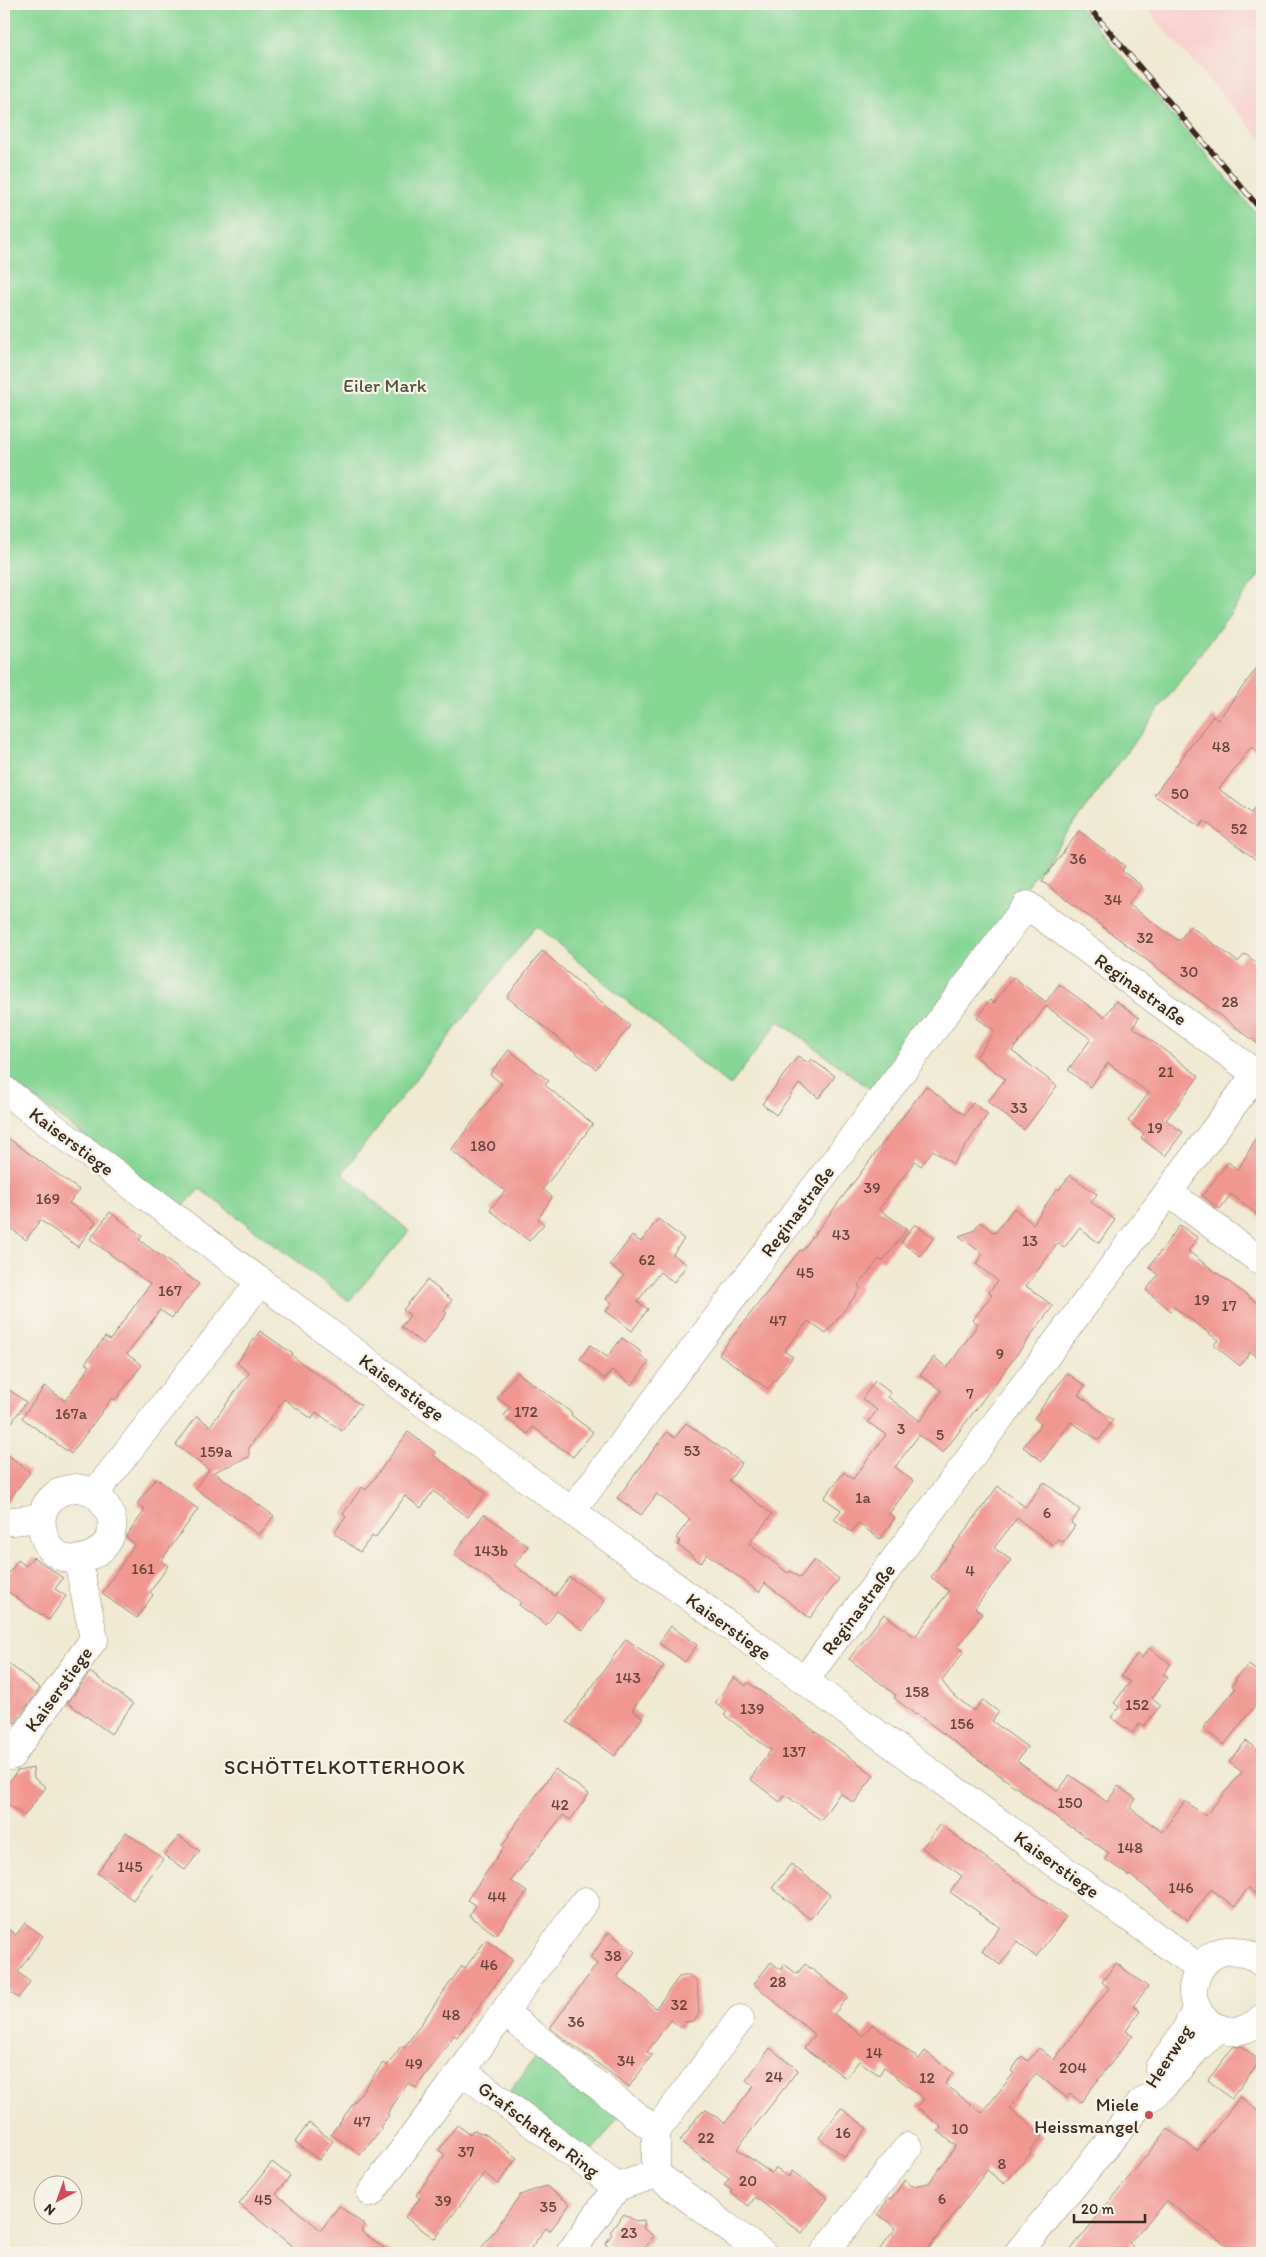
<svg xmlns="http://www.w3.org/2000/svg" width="1266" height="2257" font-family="Itim,sans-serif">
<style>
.built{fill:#f7d0cc}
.green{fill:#86d695;stroke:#60805a}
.building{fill:#f19792}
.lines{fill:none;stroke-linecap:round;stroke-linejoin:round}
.minor-casing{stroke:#968a78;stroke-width:29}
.tertiary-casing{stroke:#968a78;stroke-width:29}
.minor{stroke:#fff;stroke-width:28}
.tertiary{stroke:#fff;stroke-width:28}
.rail-casing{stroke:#3b2a1e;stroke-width:5.5}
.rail{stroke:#f7f3e8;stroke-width:4;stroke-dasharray:11;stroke-linecap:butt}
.poi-dot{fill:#d1495b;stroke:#f7f3e8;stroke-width:2}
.labels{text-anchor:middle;stroke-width:4.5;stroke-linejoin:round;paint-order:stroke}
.number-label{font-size:16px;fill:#68453b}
.park-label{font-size:19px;fill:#4e553c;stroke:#f7f3e8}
.street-label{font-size:19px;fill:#3b2a1e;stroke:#f7f3e8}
.poi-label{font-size:19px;fill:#3b2a1e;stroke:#f7f3e8;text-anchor:end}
.neighbourhood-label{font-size:20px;letter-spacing:1px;fill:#3b2a1e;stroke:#f7f3e8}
</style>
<rect width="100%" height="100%" fill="#f7f3e8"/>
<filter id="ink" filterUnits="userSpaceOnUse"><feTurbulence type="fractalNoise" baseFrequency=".02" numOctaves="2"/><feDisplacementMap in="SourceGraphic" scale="10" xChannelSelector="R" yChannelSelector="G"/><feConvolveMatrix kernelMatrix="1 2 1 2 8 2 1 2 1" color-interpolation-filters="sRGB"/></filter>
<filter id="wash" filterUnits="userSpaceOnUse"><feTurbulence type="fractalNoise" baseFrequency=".0096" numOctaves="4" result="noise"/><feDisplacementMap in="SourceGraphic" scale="20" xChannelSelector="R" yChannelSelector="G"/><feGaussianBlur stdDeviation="1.12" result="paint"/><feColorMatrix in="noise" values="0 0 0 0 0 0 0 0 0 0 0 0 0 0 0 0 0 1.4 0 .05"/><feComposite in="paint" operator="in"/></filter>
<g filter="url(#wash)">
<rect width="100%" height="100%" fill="#f0ead2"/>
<path class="built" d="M1142,4H1262V140Z"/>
<path class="green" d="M4,4H1077L1262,220V571L874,1092L779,1021L730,1086L536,926L342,1173L409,1231L349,1301L200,1189L180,1209L4,1075Z
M540,2052L621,2114L589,2156L508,2093Z"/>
<g id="blocks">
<path class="building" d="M1262,661V755L1251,747L1219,789L1251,813L1262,799V864L1204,821L1200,827L1154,795L1213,716L1218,720Z
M1079,831L1125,866L1122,871L1142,886L1128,904L1179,941L1190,926L1238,962L1245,954L1262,967V1047L1042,881Z
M542,951L630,1026L596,1069L507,997Z
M1013,977L1046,1002L1059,984L1104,1017L1116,1001L1139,1018L1133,1027L1199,1076L1166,1120L1183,1132L1165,1156L1141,1138L1144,1134L1128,1121L1149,1093L1108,1063L1090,1087L1068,1070L1091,1039L1046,1006L1012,1051L1057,1086L1024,1130L988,1102L1005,1079L976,1057L995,1031L977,1018L990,1000L994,1003Z
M509,1050L549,1081L545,1085L593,1124L543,1189L552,1197L538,1219L544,1224L529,1241L490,1210L505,1191L451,1150L502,1084L490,1074Z
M798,1056L808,1063L811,1059L835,1076L819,1098L799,1084L776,1115L762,1104Z
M926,1086L964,1115L973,1103L988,1114L953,1164L933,1150L921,1166L915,1161L879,1209L907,1229L883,1261L879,1259L858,1286L861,1288L826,1334L808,1321L784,1351L793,1357L768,1389L719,1354L800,1250L802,1251Z
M1262,1128V1218L1231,1194L1220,1209L1202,1196L1228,1162L1238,1170Z
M4,1135L79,1190L69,1203L96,1222L78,1247L40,1220L26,1240L4,1223Z
M1070,1175L1097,1194L1091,1202L1115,1220L1099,1243L1079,1228L1064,1248L1058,1243L1026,1286L1053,1306L943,1453L919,1435L895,1467L913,1481L889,1514L895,1518L880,1539L858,1523L851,1532L834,1519L841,1510L824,1498L844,1472L853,1479L886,1435L868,1422L877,1410L862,1399L875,1381L891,1393L888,1397L920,1421L942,1391L920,1375L934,1357L947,1368L978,1324L973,1320L992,1295L989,1292L998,1281L976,1264L983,1254L959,1236L973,1231L980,1222L995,1233L1014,1208L1033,1224L1057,1188L1059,1190Z
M110,1212L142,1236L139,1240L199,1284L172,1318L160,1310L127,1354L142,1365L115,1400L112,1398L71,1454L22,1418L45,1386L65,1401L90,1366L85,1363L105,1337L110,1340L150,1284L90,1239Z
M658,1219L684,1239L673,1254L687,1265L674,1282L660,1272L637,1302L648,1309L632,1331L606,1311L612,1303L606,1299L624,1276L610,1265L632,1236L641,1242Z
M915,1224L934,1238L920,1256L901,1242Z
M1180,1225L1198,1238L1188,1251L1262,1307V1361L1250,1352L1240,1366L1214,1345L1218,1340L1174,1307L1171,1311L1146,1290L1158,1275L1149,1267Z
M427,1280L452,1300L444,1311L447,1313L423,1344L401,1327L410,1315L403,1310Z
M260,1331L293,1354L292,1356L361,1405L342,1431L316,1412L312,1419L284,1399L249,1448V1457L214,1472L274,1516L259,1535L195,1488L209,1470L176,1445L197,1416L210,1426L249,1373L237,1363Z
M622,1338L640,1351L641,1356L649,1362L632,1385L612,1370L605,1379L580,1359L590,1345L607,1357Z
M517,1372L572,1413L571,1415L593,1432L573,1457L533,1427L528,1434L504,1416L510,1407L497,1398Z
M1067,1373L1085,1386L1078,1395L1113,1420L1099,1440L1071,1422L1042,1461L1023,1447L1041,1424L1034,1418Z
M4,1386L26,1402L4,1433Z
M686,1423L742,1463L729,1481L772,1514L749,1544L788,1573L790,1571L800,1578L814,1560L839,1579L810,1618L765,1583L759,1592L707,1554L701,1563L678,1545L680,1541L676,1538L690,1519L657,1494L641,1515L617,1498L667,1432L675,1438Z
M408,1432L435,1452L433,1455L486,1493L468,1517L433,1491L421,1508L405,1496L375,1538L372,1536L360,1552L334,1533L346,1517L343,1514L362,1487L366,1490Z
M4,1452L30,1472L4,1506Z
M156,1478L198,1509L161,1561L168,1566L150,1592L153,1595L137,1618L102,1594L135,1544L126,1537L145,1510L137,1504Z
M1044,1482L1080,1510L1071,1523L1075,1526L1063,1542L1058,1539L1053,1545L1017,1518L994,1548L1011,1560L975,1608L982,1614L958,1647L964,1651L942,1681L952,1694L974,1711L983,1700L999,1712L992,1721L1027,1747L1017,1761L1058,1791L1070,1775L1107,1802L1118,1786L1136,1799L1130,1808L1162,1832L1185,1801L1205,1816L1242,1772L1229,1762L1246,1741L1259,1751L1262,1747V1899L1248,1888L1235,1907L1211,1889L1188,1920L1130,1875L1129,1876L1105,1859L1109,1853L1072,1827L1071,1828L917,1714L916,1715L894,1698L896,1695L849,1659L884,1614L915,1637L949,1591L931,1577L998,1486L1025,1507Z
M484,1514L528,1546L514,1565L555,1596L569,1577L605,1601L583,1630L557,1611L546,1625L519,1605L521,1602L454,1554Z
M33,1557L63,1578L55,1589L66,1596L49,1620L4,1589V1580L18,1560L26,1566Z
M671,1626L697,1645L685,1662L659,1643Z
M626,1639L664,1666L632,1710L643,1717L615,1756L567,1722Z
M1149,1648L1171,1664L1163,1674L1168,1677L1152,1698L1161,1705L1144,1726L1140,1723L1132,1733L1111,1717L1119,1707L1114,1703L1130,1682L1121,1676L1137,1654L1142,1658Z
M4,1660L40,1688L15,1723L4,1715Z
M1249,1665L1262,1675V1697L1224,1745L1203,1728L1235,1689L1232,1686L1236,1680V1677Z
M90,1672L133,1704L111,1734L68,1703Z
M734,1677L746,1686L748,1682L874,1775L854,1803L840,1793L821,1820L785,1795L780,1802L750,1779L771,1750L724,1715L727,1712L715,1703Z
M33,1768L34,1778L46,1787L24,1816L4,1801V1789L17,1771Z
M555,1769L589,1794L570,1820L563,1815L511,1881L527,1892L496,1935L469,1915L476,1906L467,1900L504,1847L502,1845L510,1836L508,1835Z
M940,1824L1066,1917L1036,1957L1017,1942L1000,1965L982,1951L1000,1927L950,1892L962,1876L922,1848Z
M126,1832L163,1859L133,1900L97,1873Z
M179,1836L200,1851L185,1870L164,1855Z
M791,1864L830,1895L810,1919L772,1888Z
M25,1923L43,1936L18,1972L30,1982L18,1998L6,1989L4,1992V1926L16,1935Z
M609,1932L635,1952L617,1977L656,2008L679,1977L689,1975L697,1981L699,2014L694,2021L685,2022L681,2028L671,2020L647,2052L652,2055L629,2087L550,2028L597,1964L590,1958Z
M486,1940L513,1960L457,2037L454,2035L416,2088L408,2083L387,2114L389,2115L380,2127L382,2129L360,2155L331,2134L383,2063L387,2066L401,2046L404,2048L462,1966L465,1968Z
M771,1962L781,1970L784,1964L797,1974L805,1964L848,1997L834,2014L863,2036L872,2024L919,2059L925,2051L953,2073L945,2084L982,2113L1014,2073L1011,2071L1022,2056L1028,2061L1039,2048L1054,2060L1109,1988L1102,1982L1116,1963L1148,1987L1133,2006L1140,2011L1126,2031L1133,2035L1081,2102L1070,2094L1067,2098L1036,2073L1010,2108L1043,2136L1030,2151L1031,2153L1004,2184L987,2170L925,2253H877L896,2228L878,2214L889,2198L891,2199L905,2180L912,2186L929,2183L956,2146L938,2131L941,2127L917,2107L924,2099L884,2067L879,2075L859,2061L846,2078L804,2048L815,2035L754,1984Z
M1241,2046L1260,2061L1231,2099L1208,2080L1233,2047Z
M770,2048L798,2070L737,2149L771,2173L775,2168L788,2177L792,2171L828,2198L802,2233L755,2197L749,2206L731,2193L732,2191L724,2185L729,2178L680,2141L702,2111L706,2110L725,2123L754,2086L746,2080Z
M1240,2097L1262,2113V2253H1237L1167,2201L1129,2243L1140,2253H1068L1168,2129L1197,2151Z
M841,2108L867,2128L845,2157L819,2138Z
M309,2123L333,2141L319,2160L295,2142Z
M457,2125L470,2134L473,2130L485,2134L517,2158L498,2184L484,2173L435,2239L405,2217L420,2198L416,2195L445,2155L439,2150Z
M272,2162L290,2176L276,2194L321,2230L339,2206L365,2225L361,2231L391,2253H286L292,2246L239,2204Z
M546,2186L570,2204L550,2231L546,2228L527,2253H478L520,2195Z
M624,2214L635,2221L643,2220L644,2229L654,2236L641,2253H617L605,2244L612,2234L610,2232Z"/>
</g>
</g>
<g filter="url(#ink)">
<use href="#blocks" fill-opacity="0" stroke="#968a78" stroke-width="1"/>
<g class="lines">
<g class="minor-casing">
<path id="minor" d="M4,1090L404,1389L1199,1968
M1168,1192L1262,1262
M95,1493C152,1547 49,1593 42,1526C39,1505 56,1489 76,1488C82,1488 89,1491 95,1493L261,1281
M572,1511L1027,905L1256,1074L804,1681
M4,1522L41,1518
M11,1756L94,1639L78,1560
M504,2012L656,2131V2174L617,2187L462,2071Z
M504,2012L585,1901
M656,2131L740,2019
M656,2174L762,2253
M371,2193L462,2071
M570,2253L617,2187
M824,2253L908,2147"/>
</g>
<g class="tertiary-casing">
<path id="tertiary" d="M1262,1963C1203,1917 1162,2013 1224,2030C1237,2034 1252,2028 1262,2018
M1159,2068L1183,2035L1197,2008
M1018,2253L1140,2104L1158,2092L1198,2047L1219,2028"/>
</g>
<use href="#minor" class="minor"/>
<use href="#tertiary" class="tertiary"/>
<g class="rail-casing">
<path id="rail" d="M1086,4L1262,211"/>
</g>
<use href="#rail" class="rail"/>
</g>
</g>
<circle class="poi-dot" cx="1149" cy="2115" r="5"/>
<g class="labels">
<g class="number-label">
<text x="1221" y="752">48</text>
<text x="1180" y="799">50</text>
<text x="1239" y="834">52</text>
<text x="1078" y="864">36</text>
<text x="1113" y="905">34</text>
<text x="1145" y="943">32</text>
<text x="1189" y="977">30</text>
<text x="1230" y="1007">28</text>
<text x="1166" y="1077">21</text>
<text x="1019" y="1113">33</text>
<text x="1155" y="1133">19</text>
<text x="483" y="1151">180</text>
<text x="872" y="1193">39</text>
<text x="48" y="1204">169</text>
<text x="841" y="1240">43</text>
<text x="1030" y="1246">13</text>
<text x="647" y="1265">62</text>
<text x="805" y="1278">45</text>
<text x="170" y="1296">167</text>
<text x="1202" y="1305">19</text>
<text x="1229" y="1311">17</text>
<text x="778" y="1326">47</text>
<text x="1000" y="1359">9</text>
<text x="970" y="1399">7</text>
<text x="526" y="1417">172</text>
<text x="71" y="1419">167a</text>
<text x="901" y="1434">3</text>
<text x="940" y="1440">5</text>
<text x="692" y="1456">53</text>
<text x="216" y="1457">159a</text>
<text x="863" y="1503">1a</text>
<text x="1047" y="1518">6</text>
<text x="491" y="1556">143b</text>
<text x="143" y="1574">161</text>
<text x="970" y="1576">4</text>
<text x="628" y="1683">143</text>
<text x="917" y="1697">158</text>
<text x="1137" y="1710">152</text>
<text x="752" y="1714">139</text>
<text x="962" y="1729">156</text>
<text x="794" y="1757">137</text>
<text x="1070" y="1808">150</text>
<text x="560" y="1810">42</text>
<text x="1130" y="1853">148</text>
<text x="130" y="1872">145</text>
<text x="1181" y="1893">146</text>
<text x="497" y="1902">44</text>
<text x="613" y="1961">38</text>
<text x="489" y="1970">46</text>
<text x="778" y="1987">28</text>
<text x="679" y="2010">32</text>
<text x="451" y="2020">48</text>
<text x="576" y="2027">36</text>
<text x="874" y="2058">14</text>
<text x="626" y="2066">34</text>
<text x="414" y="2069">49</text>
<text x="1073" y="2073">204</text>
<text x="774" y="2082">24</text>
<text x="927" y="2083">12</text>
<text x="362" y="2127">47</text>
<text x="960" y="2134">10</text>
<text x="843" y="2138">16</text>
<text x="706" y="2143">22</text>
<text x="466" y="2157">37</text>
<text x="1002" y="2169">8</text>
<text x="748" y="2186">20</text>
<text x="942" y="2204">6</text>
<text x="263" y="2205">45</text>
<text x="443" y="2206">39</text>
<text x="548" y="2212">35</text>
<text x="629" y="2238">23</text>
</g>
<g class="park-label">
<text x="385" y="392">Eiler Mark</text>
</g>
<g class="street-label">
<text transform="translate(1141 989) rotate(36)" y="7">Reginastraße</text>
<text transform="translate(72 1141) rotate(37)" y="7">Kaiserstiege</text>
<text transform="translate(797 1211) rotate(-53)" y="7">Reginastraße</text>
<text transform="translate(402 1387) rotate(36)" y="7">Kaiserstiege</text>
<text transform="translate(858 1609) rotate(-53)" y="7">Reginastraße</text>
<text transform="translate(729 1626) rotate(36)" y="7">Kaiserstiege</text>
<text transform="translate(58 1689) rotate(-54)" y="7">Kaiserstiege</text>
<text transform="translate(1057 1864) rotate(36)" y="7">Kaiserstiege</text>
<text transform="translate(1168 2056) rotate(-57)" y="7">Heerweg</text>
<text transform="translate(539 2129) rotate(37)" y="7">Grafschafter Ring</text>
</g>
<g class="poi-label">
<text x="1139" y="2111">Miele<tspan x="1139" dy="22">Heissmangel</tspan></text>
</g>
<g class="neighbourhood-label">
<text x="345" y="1774">SCHÖTTELKOTTERHOOK</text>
</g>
</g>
<rect width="1266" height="2257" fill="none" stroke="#f7f3e8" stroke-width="20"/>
<g transform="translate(58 2200) rotate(221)"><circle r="24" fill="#f7f3e8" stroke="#aca397"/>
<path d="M0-4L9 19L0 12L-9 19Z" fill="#d1495b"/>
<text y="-8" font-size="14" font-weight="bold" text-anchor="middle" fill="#3b2a1e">N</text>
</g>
<path d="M1074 2214v8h71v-8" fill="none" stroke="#3b2a1e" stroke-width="2.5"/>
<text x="1081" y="2214" font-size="15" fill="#3b2a1e" stroke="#f7f3e8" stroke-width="4" paint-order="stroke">20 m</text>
</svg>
